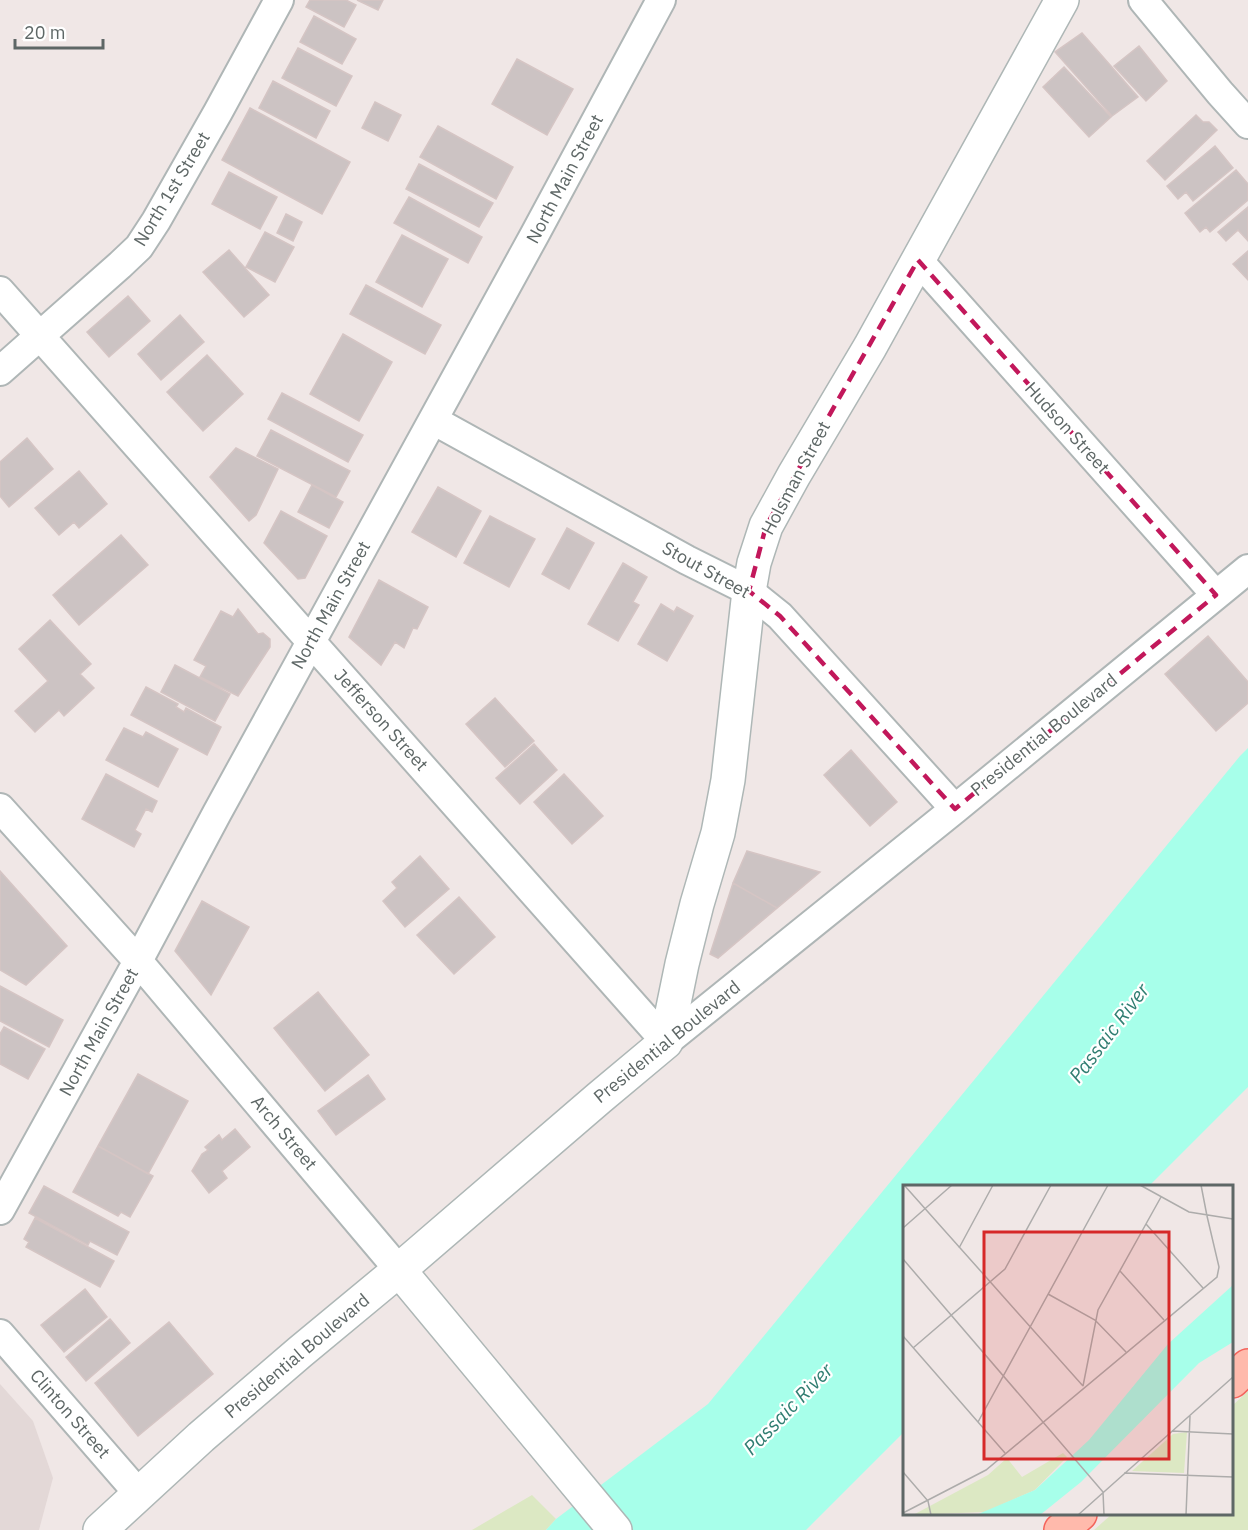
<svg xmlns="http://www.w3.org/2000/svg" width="1248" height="1530" font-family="'IBM Plex Sans',sans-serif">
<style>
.education{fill:#e3d8d7}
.green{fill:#dce8c3}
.water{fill:#a7ffea}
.building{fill:#ccc3c3;stroke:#d5c5c4;stroke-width:1.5}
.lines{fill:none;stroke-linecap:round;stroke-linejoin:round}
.street-casing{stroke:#afb6b6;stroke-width:32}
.secondary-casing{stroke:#aeb7b6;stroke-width:36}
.primary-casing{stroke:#f4635b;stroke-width:36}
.street{stroke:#fff;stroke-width:28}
.secondary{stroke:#fff;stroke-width:33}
.primary{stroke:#ffbaac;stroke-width:33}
.marked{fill:none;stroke:#c2185b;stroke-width:4.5;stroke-dasharray:12 8;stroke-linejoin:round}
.labels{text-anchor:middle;stroke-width:4.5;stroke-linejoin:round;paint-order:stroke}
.street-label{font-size:18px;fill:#5e6766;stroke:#fff}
.water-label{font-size:20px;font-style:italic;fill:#317e72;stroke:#fff}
.inset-road{fill:none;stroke:#adacab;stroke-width:1.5}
.view{fill:#d62828;fill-opacity:0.15;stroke:#d62828;stroke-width:3}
.inset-edge{fill:none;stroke:#5e6766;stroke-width:3}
</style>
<rect width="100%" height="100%" fill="#f0e7e6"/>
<path class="education" d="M0,1384L33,1421L53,1478L39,1530H0Z"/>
<path class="green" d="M1248,1391V1530H1094L1112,1514H1232V1406Z
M532,1495L556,1519L546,1530H472Z"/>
<path class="water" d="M1248,748V1087L1149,1186H904V1432L806,1530H546L556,1519L708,1404L1240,756Z"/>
<path class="building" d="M310,0H346L356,5L344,27L306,7Z
M357,0H383L378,10Z
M314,16L356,39L342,64L300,42Z
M1082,33L1138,97L1112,116L1055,52Z
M1139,46L1167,81L1146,101L1114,66Z
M298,48L352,76L336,106L282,78Z
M517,59L573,89L547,135L492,104Z
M1064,67L1111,117L1089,137L1043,87Z
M273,81L330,111L316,138L259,108Z
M375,102L401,115L388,141L362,128Z
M250,108L350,162L322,214L222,160Z
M1196,115L1203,122H1209L1217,130L1165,180L1147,161Z
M438,126L513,167L496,199L420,157Z
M1215,146L1233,168L1193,201L1186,192L1178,199L1167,186Z
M419,164L493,203L479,227L406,189Z
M1236,170L1248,184V200L1210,232L1206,227L1200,232L1185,213Z
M229,172L277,197L260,229L212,204Z
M409,197L482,237L468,263L394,223Z
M1248,207V241L1238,230L1226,241L1218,232Z
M286,214L302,222L293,241L277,233Z
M265,232L294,247L275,282L246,267Z
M402,235L448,259L422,307L376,282Z
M229,250L269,295L244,317L203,272Z
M1248,251V280L1233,264Z
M366,285L441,325L425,354L350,314Z
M128,296L150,321L109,357L87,332Z
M180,315L204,342L161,380L138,354Z
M343,334L392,362L359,421L310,394Z
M207,355L243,394L203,431L167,392Z
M282,393L363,435L348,462L268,419Z
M271,430L350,471L336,497L257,456Z
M27,438L53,469L9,507L0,496V462Z
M236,448L278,469L256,515L249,521L210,477Z
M79,471L107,504L79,528L74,522L59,535L35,508Z
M312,485L343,502L329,528L298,512Z
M438,487L481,511L456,557L412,532Z
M281,511L327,536L305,578L298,579L264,543Z
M490,516L535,539L509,587L464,563Z
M567,528L594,543L569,589L542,574Z
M121,535L148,565L79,625L53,595Z
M623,563L647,577L633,602L639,605L618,641L588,624Z
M379,580L428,607L417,629L413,628L404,648L395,642L381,665L349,637Z
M661,604L674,612L677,607L693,616L667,661L638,644Z
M238,609L258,634L263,633L270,639V647L238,696L200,677L206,666L194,660L221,611L233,617Z
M50,620L91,664L80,674L94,688L64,716L59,710L35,732L15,711L48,681L19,649Z
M1208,636L1248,682V703L1216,731L1165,674Z
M175,665L230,694L215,721L161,692Z
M146,687L178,704L176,707L184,712L186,708L221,727L207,755L131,715Z
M495,698L534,741L505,767L466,724Z
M124,728L143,737L146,732L178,749L158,787L106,760Z
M534,744L557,770L520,804L496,778Z
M851,750L897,802L870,826L824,775Z
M106,774L157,801L152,812L146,809L135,830L141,834L134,847L82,819Z
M564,774L603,816L572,844L534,802Z
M747,851L820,872L777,908L733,883Z
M420,856L449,889L405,927L383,901L397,888L392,882Z
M0,871L67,946L26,985L0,970Z
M733,883L777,908L718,958L710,954Z
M459,897L495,937L454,974L417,935Z
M202,901L249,927L211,995L175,951Z
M0,986L63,1020L49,1047L0,1021Z
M318,992L369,1055L325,1091L274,1028Z
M4,1027L45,1049L28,1079L0,1064V1034Z
M138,1074L188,1101L148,1174L98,1146Z
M368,1075L385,1099L336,1135L318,1111Z
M235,1129L250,1147L222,1171L227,1178L209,1193L192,1171L202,1154L208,1150L205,1147L219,1135L222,1140Z
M98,1146L153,1176L130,1217L121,1212L118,1216L73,1192Z
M44,1186L129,1232L117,1255L90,1241L88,1245L29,1213Z
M35,1218L114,1261L100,1287L26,1247L29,1242L24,1239Z
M85,1289L107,1317L64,1352L41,1325Z
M110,1319L130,1343L86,1381L66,1357Z
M169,1322L213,1374L138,1436L95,1383Z"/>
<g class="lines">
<g class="street-casing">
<path id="street" d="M1143,0L1220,93L1248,124
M918,260L1216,595
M0,291L666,1042L955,809L1248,569
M0,371L120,265L139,247L156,221L218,112L279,0
M433,420L687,560L749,591L780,616L955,809
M0,808L138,961L399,1270
M0,1210L138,961L217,813L535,234L661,0
M0,1334L139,1494"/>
</g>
<g class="secondary-casing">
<path id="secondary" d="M399,1270L615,1530
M100,1530L201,1437L300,1352L399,1270L599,1098L666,1042L682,964L697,904L718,833L728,780L749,591L754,563L766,526L794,475L870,347L1062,0"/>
</g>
<g class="primary-casing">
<path id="primary" d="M1232,1381L1248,1366
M1061,1530L1080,1514"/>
</g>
<use href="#street" class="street"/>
<use href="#secondary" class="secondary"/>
<use href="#primary" class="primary"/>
</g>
<path class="marked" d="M918,260L1216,595L955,809L780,616L749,591L766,526Z"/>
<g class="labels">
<g class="street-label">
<text transform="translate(565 179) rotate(-62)" y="6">North Main Street</text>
<text transform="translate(172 189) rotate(-59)" y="6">North 1st Street</text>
<text transform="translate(1067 428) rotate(48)" y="6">Hudson Street</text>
<text transform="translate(796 478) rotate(-62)" y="6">Holsman Street</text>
<text transform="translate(706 570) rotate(29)" y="6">Stout Street</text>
<text transform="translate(331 605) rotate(-61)" y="6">North Main Street</text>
<text transform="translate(381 720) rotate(48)" y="6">Jefferson Street</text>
<text transform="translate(1044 735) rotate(-39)" y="6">Presidential Boulevard</text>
<text transform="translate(99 1032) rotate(-61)" y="6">North Main Street</text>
<text transform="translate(667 1042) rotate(-39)" y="6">Presidential Boulevard</text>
<text transform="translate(284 1133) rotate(50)" y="6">Arch Street</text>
<text transform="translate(297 1356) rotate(-40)" y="6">Presidential Boulevard</text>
<text transform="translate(70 1414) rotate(49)" y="6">Clinton Street</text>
</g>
<g class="water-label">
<text transform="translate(1109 1033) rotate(-53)" y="7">Passaic River</text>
<text transform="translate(788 1409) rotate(-46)" y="7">Passaic River</text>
</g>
</g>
<g transform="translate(903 1185)">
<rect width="330" height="330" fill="#f0e7e6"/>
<path d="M284,247L281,288L229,286L270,249ZM160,268L164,272L132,305L82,327L10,330L85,290L104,273L119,292Z" fill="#dce8c3"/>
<path d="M330,100V157L296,178L178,297L137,330H73L132,305L186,255L265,159Z" fill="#a7ffea"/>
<path class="inset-road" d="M1,0L180,201M237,0L286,27L330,34M298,0L304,31M243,39L300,103M0,43L49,0M56,63L90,0M0,74L200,307M217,86L261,135M145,109L192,135L223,167M0,151L102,268M10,163L102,84L148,0M180,201L195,125L258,12M75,237L205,0M269,246L330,249M0,287L25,316L28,330M221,288L330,292M200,307L201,330M0,328L83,285L314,92L316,82L304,31M175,330L330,192M283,330L287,231"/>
<path class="view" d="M81,47H266V274H81Z"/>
<rect width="330" height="330" class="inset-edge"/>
</g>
<path d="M15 39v9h88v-9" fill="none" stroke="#5e6766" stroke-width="3"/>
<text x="24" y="39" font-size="18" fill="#5e6766" stroke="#ffffff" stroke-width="4.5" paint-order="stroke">20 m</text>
</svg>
